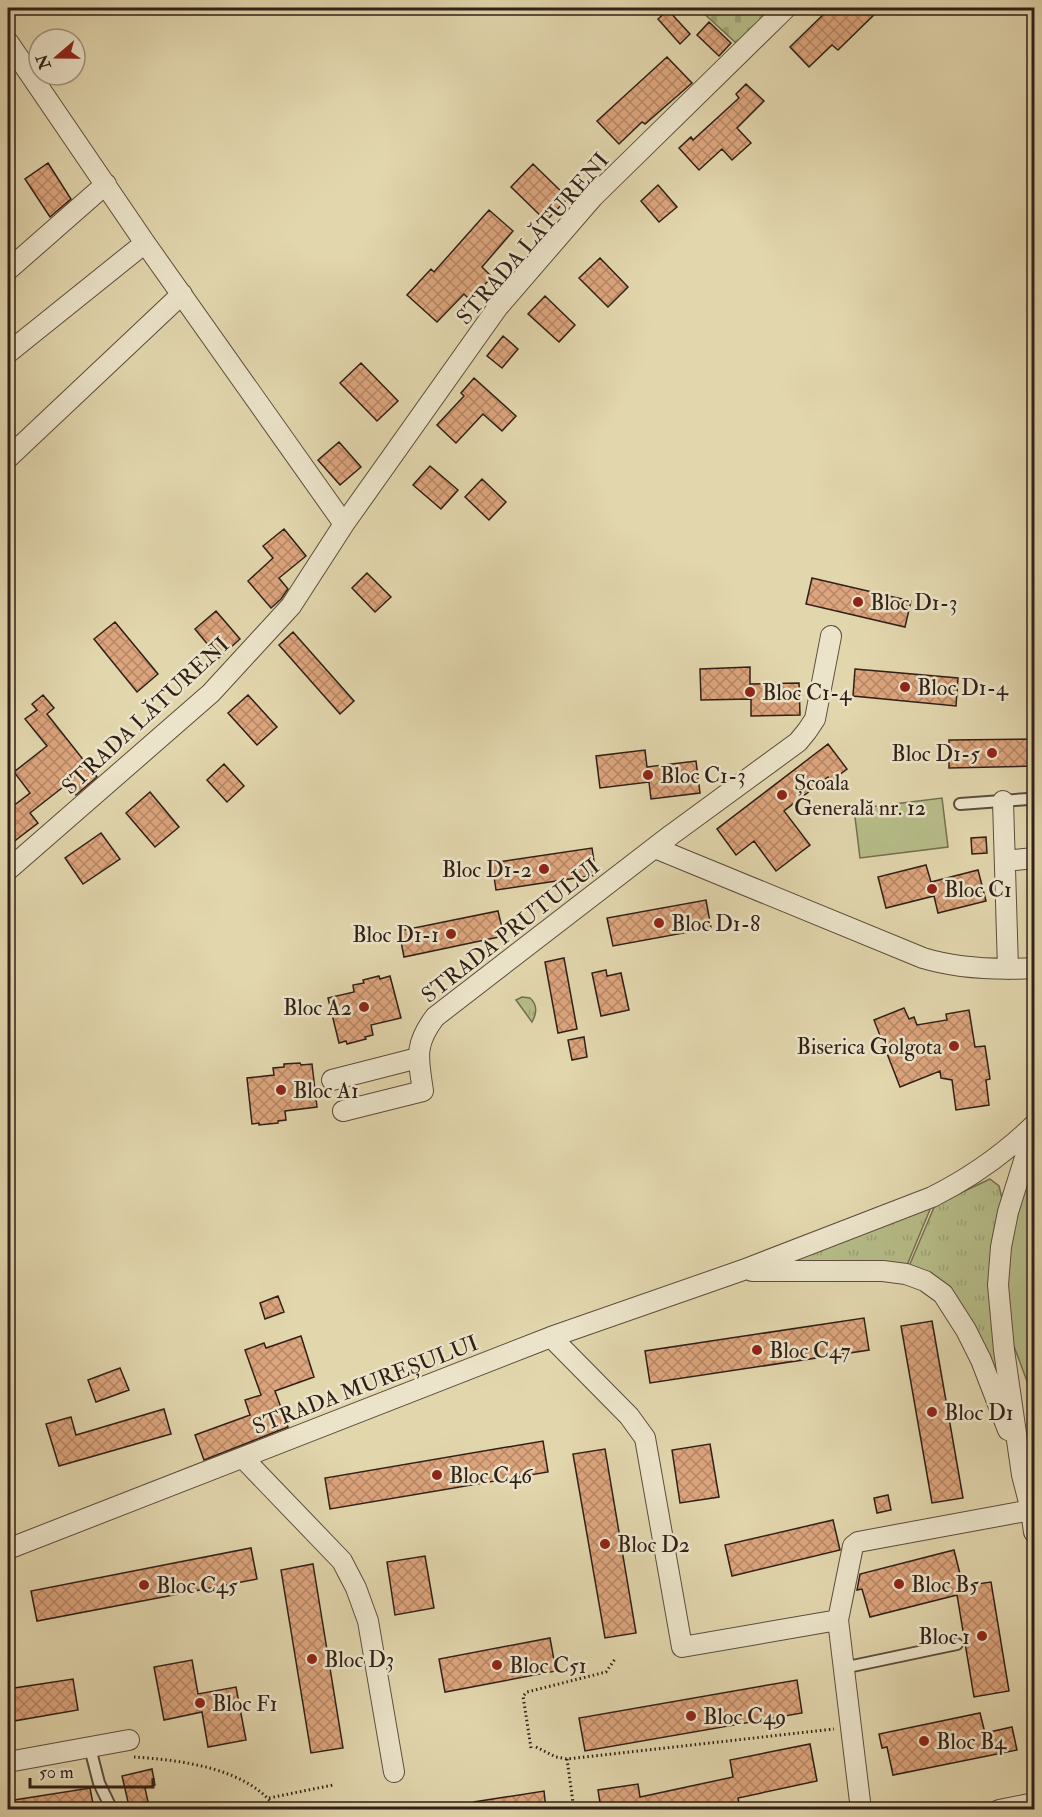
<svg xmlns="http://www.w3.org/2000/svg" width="1042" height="1817" font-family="'IM FELL Double Pica',serif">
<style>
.grass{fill:url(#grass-tufts);stroke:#736e50;stroke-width:1.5}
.cemetery{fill:url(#cemetery-stones);stroke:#736e50;stroke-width:1.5}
.garden{fill:#b6bd88;stroke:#736e50;stroke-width:1.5}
.building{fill:url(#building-cross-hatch);stroke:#301f17;stroke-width:1.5}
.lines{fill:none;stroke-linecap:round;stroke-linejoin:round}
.service-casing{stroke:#5c4d3c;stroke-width:14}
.minor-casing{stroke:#5c4d3c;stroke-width:22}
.path{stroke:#301f17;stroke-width:3;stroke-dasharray:1.5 3;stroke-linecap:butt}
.service{stroke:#ece4ca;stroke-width:10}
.minor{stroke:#ece4ca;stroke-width:20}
.poi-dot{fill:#8f2418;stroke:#ece4ca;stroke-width:2}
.labels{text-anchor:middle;stroke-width:5;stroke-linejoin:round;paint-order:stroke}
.street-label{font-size:22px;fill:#301f17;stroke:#ece4ca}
.poi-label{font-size:22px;fill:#301f17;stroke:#ece4ca;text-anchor:start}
</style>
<defs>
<pattern id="grass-tufts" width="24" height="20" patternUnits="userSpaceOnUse" patternTransform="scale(1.5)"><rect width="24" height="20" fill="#b6bd88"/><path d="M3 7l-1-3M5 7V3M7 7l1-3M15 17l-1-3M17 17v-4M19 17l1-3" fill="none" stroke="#9da275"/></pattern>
<pattern id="cemetery-stones" width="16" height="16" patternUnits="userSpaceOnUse" patternTransform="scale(1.5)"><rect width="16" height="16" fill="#b6bd88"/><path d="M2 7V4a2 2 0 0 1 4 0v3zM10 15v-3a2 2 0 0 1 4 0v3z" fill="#9da275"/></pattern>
<pattern id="building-cross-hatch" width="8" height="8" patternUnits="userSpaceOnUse" patternTransform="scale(1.5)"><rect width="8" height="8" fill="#dda57d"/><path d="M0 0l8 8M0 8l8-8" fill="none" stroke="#b48665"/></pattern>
</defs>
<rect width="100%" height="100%" fill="#e2d6ad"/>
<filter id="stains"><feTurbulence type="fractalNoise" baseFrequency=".00333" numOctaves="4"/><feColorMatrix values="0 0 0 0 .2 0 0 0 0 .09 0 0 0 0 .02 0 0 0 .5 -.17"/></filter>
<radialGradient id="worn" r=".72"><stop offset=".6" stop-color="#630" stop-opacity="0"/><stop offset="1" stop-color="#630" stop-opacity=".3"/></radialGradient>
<path class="grass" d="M522,997L530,998C538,1005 537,1013 532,1022L516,1000Z
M990,1179L999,1186L1002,1198L992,1241L990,1280L1009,1411L974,1329L907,1271L935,1205Z
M931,1207L905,1270L783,1261Z"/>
<path class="cemetery" d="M698,8H772L736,43Z"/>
<path class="garden" d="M942,798L948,847L860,858L854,809Z
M1034,1129V1400L999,1306Z"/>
<path class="building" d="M830,8H881L838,50L832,45L809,67L790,47Z
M668,10L690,34L680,44L658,19Z
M709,22L731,43L719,56L697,35Z
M667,57L692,83L645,124L642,122L619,144L597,121Z
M746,84L764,101L737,128L751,143L732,160L722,149L699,170L679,148L691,137L693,140L739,98L736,94Z
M48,163L71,199L50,217L25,179Z
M533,164L568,198L546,221L511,187Z
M658,185L677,207L659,222L641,201Z
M489,210L513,231L482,267L492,277L470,300L464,294L437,322L407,295L431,269L434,272Z
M600,258L628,287L608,307L579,278Z
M545,296L575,325L559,342L528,314Z
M503,336L518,349L502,368L487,356Z
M361,363L398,401L377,421L340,383Z
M474,378L516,416L502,431L483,414L456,443L437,425L464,396L461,393Z
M339,442L361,467L340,485L318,460Z
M430,466L458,490L441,509L413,485Z
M482,479L506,502L489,520L465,497Z
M284,529L306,556L279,578L288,589L281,599L271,608L248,581L273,558L263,546Z
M367,573L391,597L375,612L352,588Z
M812,578L911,601L905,627L806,604Z
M216,611L240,639L219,658L195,629Z
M115,622L158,674L137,692L94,639Z
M293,632L354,701L340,714L279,645Z
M750,667V684L799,683L800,715L751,716V699L701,700L700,669Z
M855,669L958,678L956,706L853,696Z
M43,695L54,708L47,714L97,777L76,795L67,784L30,813L38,823L8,846V810L30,793L14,772L47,746L25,719L37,710L32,704Z
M248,695L277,727L257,745L228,713Z
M1035,739V766L949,768V740Z
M828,744L847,769L831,781L828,777L784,811L810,845L776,871L754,841L736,855L717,829Z
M645,750L647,767L696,761L700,793L651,799L649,782L600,788L596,756Z
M224,764L244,786L227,802L207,780Z
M150,792L179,827L155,847L126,813Z
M101,833L120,859L83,884L65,858Z
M986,837L987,853L972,854L971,838Z
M592,848L596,875L496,890L492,863Z
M926,865L931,882L978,870L986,901L938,913L934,896L886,908L878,877Z
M706,900L711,928L613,946L607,918Z
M498,911L504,936L404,957L399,931Z
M564,958L577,1029L558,1033L545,962Z
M606,970L607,976L621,973L629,1010L601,1016L592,973Z
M379,976L380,979L390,976L401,1018L371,1025L373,1035L365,1037L366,1039L347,1044L346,1041L339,1043L328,998L354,992L353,985L364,983L363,980Z
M904,1008L909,1019L914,1017L917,1025L947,1020L946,1014L969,1010L975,1047L985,1046L990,1079L986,1080L989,1105L956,1110L952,1080L941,1078L940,1071L900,1087L874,1020Z
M584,1037L587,1057L572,1060L568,1040Z
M300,1063L301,1065L312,1064L317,1107L285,1111L286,1120L278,1121V1123L259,1125V1123L252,1124L247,1078L274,1075L273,1068L284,1067V1064Z
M278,1296L284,1312L265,1319L260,1303Z
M864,1318L869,1350L650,1383L645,1351Z
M932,1321L963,1498L932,1503L901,1326Z
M301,1336L314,1377L275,1391L288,1427L204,1460L195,1435L250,1415L245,1400L261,1395L245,1350L264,1343L266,1348Z
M120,1368L129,1390L96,1402L88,1380Z
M164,1409L171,1434L59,1466L46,1424L71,1417L76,1435Z
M543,1441L548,1472L330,1509L325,1478Z
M710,1444L719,1497L680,1503L672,1450Z
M605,1449L636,1633L605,1638L573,1454Z
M888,1495L891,1510L877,1513L874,1498Z
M833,1520L840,1550L732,1576L725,1545Z
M251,1548L257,1579L37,1621L31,1591Z
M954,1550L963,1586L991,1582L1009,1691L974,1697L957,1595L870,1617L862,1589L857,1590L860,1574Z
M425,1556L434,1608L395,1615L387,1562Z
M313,1564L343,1748L311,1753L281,1570Z
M550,1638L556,1671L445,1692L439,1659Z
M192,1660L198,1694L236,1687L246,1740L208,1747L202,1712L164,1720L154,1667Z
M73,1679L78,1710L8,1722V1689Z
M797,1680L802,1713L585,1751L579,1718Z
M980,1713L985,1733L1012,1727L1017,1750L893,1775L887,1747L882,1748L879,1734Z
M810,1744L817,1781L738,1798L740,1809H601L598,1790L638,1784L640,1797L733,1777L730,1760Z
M152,1769L155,1785L145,1788L148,1802L129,1806L122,1776Z
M90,1788L94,1809H8V1801Z
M544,1791L546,1809H475L474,1802Z"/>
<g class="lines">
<g class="service-casing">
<path id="service" d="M960,804L1028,799
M843,1668L957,1644
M90,1748L99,1783L112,1810"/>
</g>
<g class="minor-casing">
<path id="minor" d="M8,42L145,243L344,524
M8,270L106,184
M8,353L145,243
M8,458L182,294
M1003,801L1008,969
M655,848L923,958C959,969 997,970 1034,968
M1005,861L1034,858
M8,870L211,693L291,606L344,524L498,307L593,197L786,8
M332,1080L418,1058
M343,1111L423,1091C418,1057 414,1045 435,1017L671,835L798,742L807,731L815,719L831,636
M1034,1129L1008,1212L1001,1247L998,1285L1004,1350L1022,1475L1031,1510L1034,1532
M752,1271H883L906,1274L925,1281L943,1294L966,1330L981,1360L1008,1430
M551,1337L629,1416L645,1438L682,1647L838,1620
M243,1458L342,1561L356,1588L368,1621L394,1772
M8,1549L551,1337L743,1270L932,1197C970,1178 1003,1155 1034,1125
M8,1762L129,1740
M861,1810L838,1620L853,1546L858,1542L1031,1510
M999,1810L1034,1803"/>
</g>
<path class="path" d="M536,1747L556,1757L567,1759L834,1729
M531,1748L523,1696L527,1692L606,1672L615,1659
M134,1757C180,1760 250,1768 277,1810
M567,1759L574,1810
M269,1798L333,1785"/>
<use href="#service" class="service"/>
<use href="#minor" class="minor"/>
</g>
<g class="poi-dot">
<circle cx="858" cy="602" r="6"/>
<circle cx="905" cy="687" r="6"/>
<circle cx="750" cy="692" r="6"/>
<circle cx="992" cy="753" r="6"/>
<circle cx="648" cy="775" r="6"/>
<circle cx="782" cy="795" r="6"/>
<circle cx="544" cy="869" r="6"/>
<circle cx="932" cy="889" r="6"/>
<circle cx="659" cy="923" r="6"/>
<circle cx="451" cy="934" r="6"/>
<circle cx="364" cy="1007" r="6"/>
<circle cx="954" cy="1046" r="6"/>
<circle cx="281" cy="1090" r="6"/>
<circle cx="757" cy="1350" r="6"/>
<circle cx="932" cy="1412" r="6"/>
<circle cx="437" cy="1475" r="6"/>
<circle cx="605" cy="1544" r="6"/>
<circle cx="899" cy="1584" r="6"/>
<circle cx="144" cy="1585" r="6"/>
<circle cx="982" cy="1636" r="6"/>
<circle cx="312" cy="1659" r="6"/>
<circle cx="497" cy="1665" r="6"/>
<circle cx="200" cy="1703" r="6"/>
<circle cx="691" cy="1716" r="6"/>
<circle cx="924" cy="1741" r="6"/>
</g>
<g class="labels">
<g class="street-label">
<text transform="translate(532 238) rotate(-49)" y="8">STRADA LĂTURENI</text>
<text transform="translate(145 715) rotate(-43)" y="8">STRADA LĂTURENI</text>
<text transform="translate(510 930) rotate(-38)" y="8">STRADA PRUTULUI</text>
<text transform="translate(365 1384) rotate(-21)" y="8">STRADA MUREȘULUI</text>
</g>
<g class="poi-label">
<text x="870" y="610">Bloc D1-3</text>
<text x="917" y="695">Bloc D1-4</text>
<text x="762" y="700">Bloc C1-4</text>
<text x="980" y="761" text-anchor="end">Bloc D1-5</text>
<text x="660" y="783">Bloc C1-3</text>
<text x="794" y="790">Școala<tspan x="794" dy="25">Generală nr. 12</tspan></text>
<text x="532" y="877" text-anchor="end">Bloc D1-2</text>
<text x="944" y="897">Bloc C1</text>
<text x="671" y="931">Bloc D1-8</text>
<text x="439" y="942" text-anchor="end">Bloc D1-1</text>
<text x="352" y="1015" text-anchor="end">Bloc A2</text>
<text x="942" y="1054" text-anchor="end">Biserica Golgota</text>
<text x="293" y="1098">Bloc A1</text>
<text x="769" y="1358">Bloc C47</text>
<text x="944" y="1420">Bloc D1</text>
<text x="449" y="1483">Bloc C46</text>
<text x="617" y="1552">Bloc D2</text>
<text x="911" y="1592">Bloc B5</text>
<text x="156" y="1593">Bloc C45</text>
<text x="970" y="1644" text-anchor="end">Bloc 1</text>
<text x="324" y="1667">Bloc D3</text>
<text x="509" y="1673">Bloc C51</text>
<text x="212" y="1711">Bloc F1</text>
<text x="703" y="1724">Bloc C49</text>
<text x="936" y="1749">Bloc B4</text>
</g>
</g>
<rect width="1042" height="1817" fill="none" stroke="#e2d6ad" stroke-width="30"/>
<rect x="9" y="9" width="1024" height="1799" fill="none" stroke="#301f17" stroke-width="3"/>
<rect x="15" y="15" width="1012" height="1787" fill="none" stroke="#301f17" stroke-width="1.5"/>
<g transform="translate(57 57) rotate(250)"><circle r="28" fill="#ece4ca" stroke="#a19582" stroke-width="1.5"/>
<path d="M0-4.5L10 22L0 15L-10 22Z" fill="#8f2418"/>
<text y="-9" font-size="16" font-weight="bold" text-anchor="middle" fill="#301f17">N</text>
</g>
<path d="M30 1778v9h123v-9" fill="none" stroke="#301f17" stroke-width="3"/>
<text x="39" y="1778" font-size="18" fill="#301f17" stroke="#ece4ca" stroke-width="4.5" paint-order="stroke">50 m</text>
<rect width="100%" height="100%" filter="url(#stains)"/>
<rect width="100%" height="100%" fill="url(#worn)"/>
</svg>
